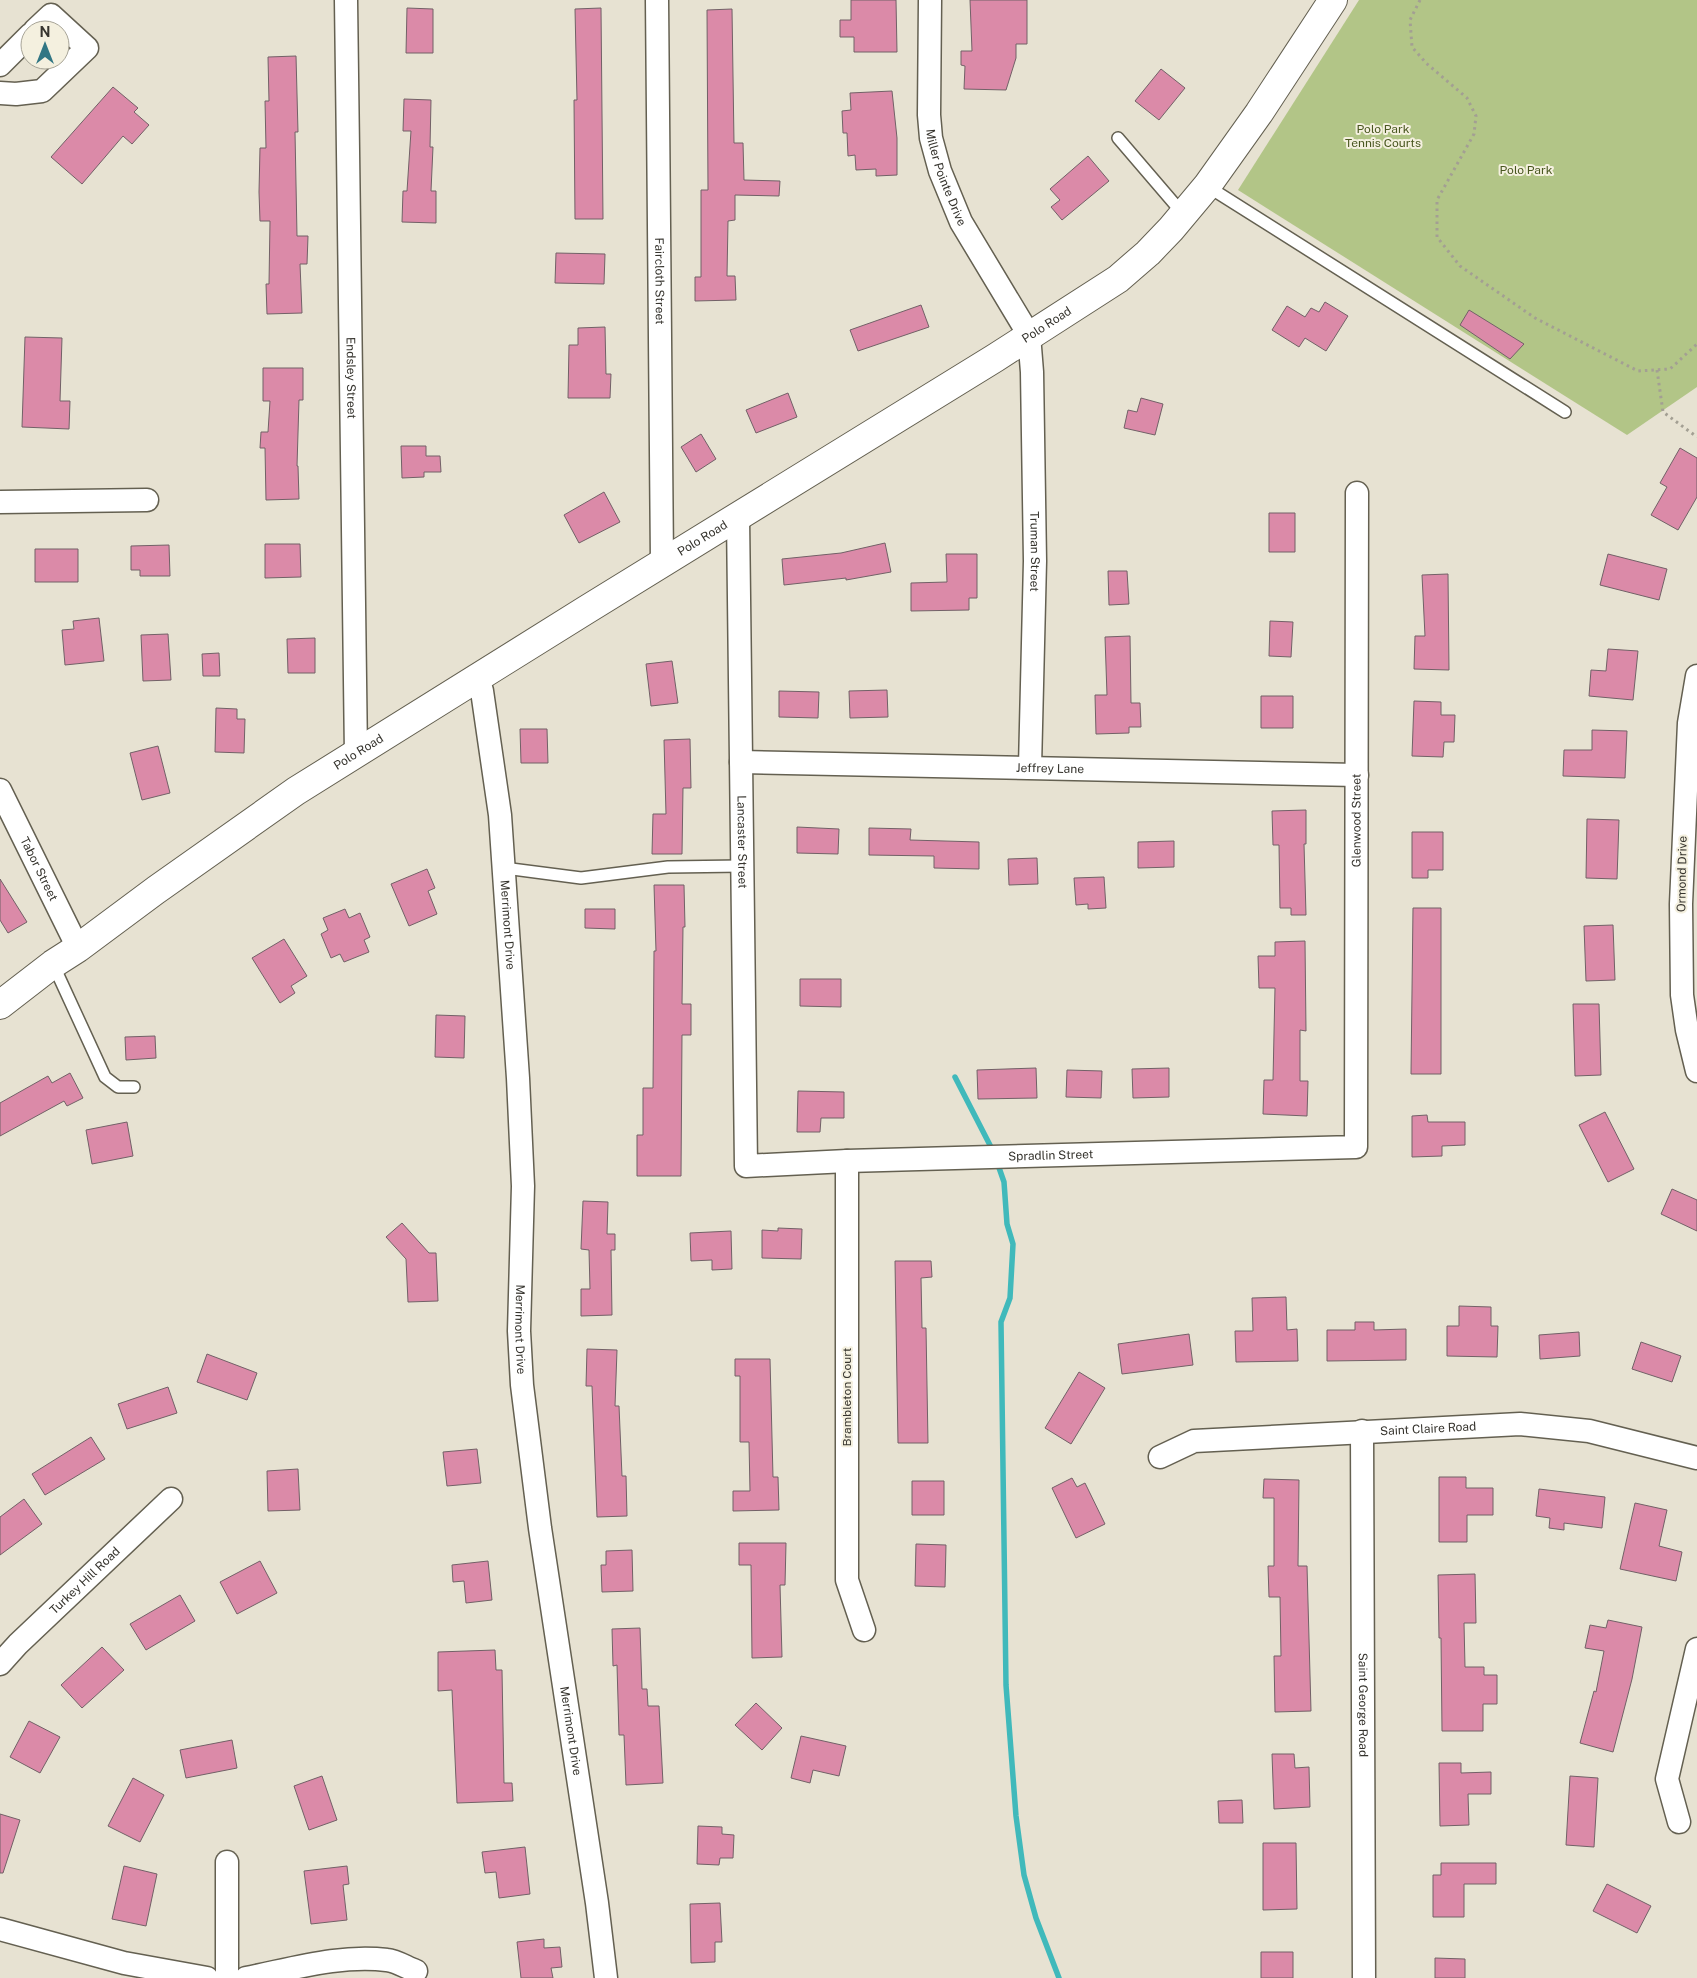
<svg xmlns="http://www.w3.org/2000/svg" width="1697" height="1978" font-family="'Public Sans',sans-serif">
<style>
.green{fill:#b2c587}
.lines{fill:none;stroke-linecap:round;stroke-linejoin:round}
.stream{stroke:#40b9bb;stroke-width:5.5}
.building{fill:#db8aa8;stroke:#726167}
.service-casing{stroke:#646051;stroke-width:14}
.minor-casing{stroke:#646051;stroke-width:25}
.secondary-casing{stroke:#646051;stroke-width:30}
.path{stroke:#a39f93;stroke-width:3;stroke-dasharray:2.5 4;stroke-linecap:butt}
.service{stroke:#fff;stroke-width:11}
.minor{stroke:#fff;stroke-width:22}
.secondary{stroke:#fff;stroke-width:28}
.labels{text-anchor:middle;stroke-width:4;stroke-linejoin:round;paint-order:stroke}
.park-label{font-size:12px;fill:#495720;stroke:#f4f0df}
.street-label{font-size:12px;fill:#36342e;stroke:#f4f0df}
</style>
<rect width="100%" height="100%" fill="#e7e2d2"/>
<path class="green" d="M1359,0H1697V387L1627,435L1238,190Z"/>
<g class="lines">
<path class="stream" d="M955,1077L993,1151
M997,1162L1004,1182L1007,1224L1013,1244L1010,1298L1001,1322L1006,1685L1016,1816L1024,1875L1036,1918L1059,1978"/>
</g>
<path class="building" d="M851,0H896L897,52H854V37H840V20H851Z
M970,0H1027V44H1016V58L1006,90L964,89L965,66L961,65V51H972Z
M407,8L433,9V53H406Z
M601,8L603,219H575L574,100H577L575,9Z
M732,9L734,143H743L744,180L780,181L779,196L735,195V220L728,221L727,276H735L736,300L695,301V277H701V190H708L707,10Z
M296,56L298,132H295L297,236H308L307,264H300L302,313L267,314L266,284H269L270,221H260L259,192L260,148H266L265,101H269L268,57Z
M1161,69L1185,88L1159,120L1135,101Z
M113,87L138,108L134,112L149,125L132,144L123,136L82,184L51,157Z
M892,91L897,138V175L876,176V169L856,170L855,155L848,156L847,133H843L842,111L851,110L850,93Z
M404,99L431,100L430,147H433L431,191H436V223L402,222L403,191H407L411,131H403Z
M1088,156L1109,181L1062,220L1051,207L1060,200L1050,189Z
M556,253L605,254L604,284L555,283Z
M1325,302L1348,316L1326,351L1305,338L1299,347L1272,330L1287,306L1305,317L1311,308L1319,312Z
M921,305L929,327L858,351L850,330Z
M1469,310L1524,344L1510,359L1460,325Z
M605,327L606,374H611L610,398H568L569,345H578V328Z
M25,337L62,338L60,401H70L69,429L22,427Z
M263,368H303V400H299L297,466H298L299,499L266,500L265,448H260L261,432H268L270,401H263Z
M788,393L797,417L756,433L746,410Z
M1141,398L1163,404L1155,435L1124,428L1128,410L1137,412Z
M701,434L716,459L696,472L681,447Z
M401,446H426V456H440L441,472H424V477L402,478Z
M1680,448L1697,458V497L1678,530L1651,515L1667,487L1660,483Z
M604,492L620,522L579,543L564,515Z
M1269,513H1295V552H1269Z
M885,543L891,572L846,580V578L784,585L782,559L841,553Z
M265,544H300L301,577L265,578Z
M169,545L170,576H140V570H131V546Z
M35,549H78V582H35Z
M946,554H977V598H969V610L911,611V583L947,582Z
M1608,554L1667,569L1659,600L1600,585Z
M1108,571H1127L1129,604L1109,605Z
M1448,574L1449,670L1414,669L1415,636H1425L1422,575Z
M99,618L104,661L65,665L62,630L74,629L73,621Z
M1270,621L1293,622L1291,657L1269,656Z
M168,634L171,680L143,681L141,635Z
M1130,636L1131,703H1140L1141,727H1129V733L1096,734L1095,695H1107L1105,637Z
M315,638V673H288L287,639Z
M1608,649L1638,651L1633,700L1589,696L1591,670L1606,671Z
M219,653L220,676H203L202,654Z
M672,661L678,703L651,706L646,664Z
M887,690L888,717L850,718L849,691Z
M779,691L819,692L818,718L779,717Z
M1261,696H1293V728H1261Z
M1414,701L1441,702V715H1455L1454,742H1444L1443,757L1412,756Z
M216,708L237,709V719H245L244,753L215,752Z
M520,729H547L548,763H521Z
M1592,730L1627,731L1625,778L1563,776L1564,750H1592Z
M690,739L691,788H683L682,854H652L653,814H666L664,740Z
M158,746L170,793L142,800L130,753Z
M1306,810V844H1304L1306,915H1291V908H1280L1279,845H1273L1272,811Z
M1587,819L1619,820L1617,879L1586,878Z
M797,827L839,829L838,854L797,853Z
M869,828L911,829L910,840L979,842V869L934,868V856L869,855Z
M1412,832H1443V870H1428V878H1412Z
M1174,841V867L1138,868V842Z
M1037,858L1038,884L1009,885L1008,859Z
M427,869L435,888L428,891L437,914L409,926L391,884Z
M1104,877L1106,908L1088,909V904L1076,905L1074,878Z
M0,879L27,922L8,933L0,920Z
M654,885H684L685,927H683L682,1004H691V1035H682L681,1176H637V1135H643V1088H653L654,951H656Z
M1413,908H1441V1074H1411Z
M345,909L349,918L360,913L370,937L364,940L369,952L344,962L340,954L331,958L321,934L328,930L323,918Z
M585,909H615V929L585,928Z
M1613,925L1615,980L1586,981L1584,926Z
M284,939L307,976L291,986L295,993L280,1003L252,958Z
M1305,941L1306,1031L1300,1030V1081H1308L1307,1116L1263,1114L1264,1080H1273L1275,988H1259L1258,956H1275V942Z
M800,979H841V1007L800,1006Z
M1573,1004H1599L1601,1075L1575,1076Z
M436,1015L465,1016L464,1058L435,1057Z
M155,1036L156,1058L126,1060L125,1037Z
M1036,1068L1037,1098L978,1099L977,1070Z
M1169,1068V1097L1133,1098L1132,1069Z
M1067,1070L1102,1071L1101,1098L1066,1097Z
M70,1073L83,1098L67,1106L64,1101L0,1136V1103L48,1076L52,1083Z
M798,1091L844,1092V1118H821L820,1132H797Z
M1605,1112L1634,1169L1608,1182L1579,1125Z
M1427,1115L1428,1122H1465V1145L1442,1146V1156L1412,1157V1116Z
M127,1122L133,1156L92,1164L86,1130Z
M1672,1189L1697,1200V1231L1661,1214Z
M583,1201L608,1202L607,1234H615V1250H611L612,1315L581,1316V1289H590L589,1250L581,1249Z
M402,1223L429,1253H436L438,1301L408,1302L406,1259L386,1237Z
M778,1228L802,1229L801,1259L762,1258V1230L778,1231Z
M731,1231L732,1269L712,1270V1260L691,1261L690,1233Z
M895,1261H931L932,1277L921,1278L922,1328H926L928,1443H898Z
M1286,1297L1287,1330L1297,1329L1298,1361L1236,1362L1235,1331H1253L1252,1298Z
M1459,1306L1491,1307V1326H1498L1497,1357L1447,1356V1326H1459Z
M1355,1322H1374V1330L1406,1329V1360L1327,1361V1330H1355Z
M1579,1332L1580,1356L1540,1359L1539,1335Z
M1189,1334L1193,1365L1122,1374L1118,1344Z
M1641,1342L1681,1356L1672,1382L1632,1369Z
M587,1349L617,1350L615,1406H619L622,1476H626L627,1516L597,1517L592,1386H586Z
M207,1354L257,1373L247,1400L197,1382Z
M735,1359H770L773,1477H778L779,1510L733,1511V1491H750L749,1442H740V1376H735Z
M1079,1372L1105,1388L1071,1444L1045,1428Z
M168,1387L177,1413L127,1429L118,1404Z
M91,1437L105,1459L45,1495L32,1474Z
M477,1449L481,1483L447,1486L443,1452Z
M298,1469L300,1510L268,1511L267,1471Z
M1439,1477H1466V1488H1493V1515H1467V1542H1439Z
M1072,1478L1077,1487L1085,1483L1105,1524L1076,1538L1052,1488Z
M1264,1479L1299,1480L1298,1566H1307L1311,1711L1275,1712L1274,1656H1281L1280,1597H1269L1268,1566H1274V1498H1263Z
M912,1481H944V1515H912Z
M1539,1489L1605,1497L1602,1528L1564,1523V1530L1549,1528L1550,1518L1536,1516Z
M24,1499L42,1524L0,1555V1517Z
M1635,1503L1667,1510L1659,1546L1682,1552L1676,1581L1620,1569Z
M739,1543H786L785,1585H780L782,1657L752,1658L751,1565H739Z
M916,1544L946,1545L945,1587L915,1586Z
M632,1550L633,1591L602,1592L601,1565H606V1551Z
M260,1561L277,1593L237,1614L220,1582Z
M488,1561L492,1600L466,1603L464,1581L453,1582L452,1565Z
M1475,1574L1476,1623H1464L1465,1667H1484V1675H1497V1704H1483V1731H1442L1441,1638H1439L1438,1575Z
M180,1595L195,1621L146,1650L130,1624Z
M1608,1620L1642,1627L1632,1679L1613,1752L1580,1743L1594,1691L1596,1692L1604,1651L1585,1648L1590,1625L1606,1628Z
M640,1628L642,1689H647L648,1706H659L663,1783L626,1785L624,1735H619L617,1665L613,1666L612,1629Z
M102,1647L124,1670L82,1708L61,1685Z
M495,1650L496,1670H502L504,1783H512L513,1801L457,1803L452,1690L438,1691V1652Z
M756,1703L782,1728L762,1750L735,1725Z
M29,1721L60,1737L40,1773L10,1757Z
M801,1736L846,1746L839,1776L813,1770L810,1783L791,1778Z
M232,1740L237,1768L186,1778L180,1750Z
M1272,1754H1294L1295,1768L1309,1767L1310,1807L1274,1809Z
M1439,1763H1461V1773L1491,1772V1794H1468L1469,1825L1440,1826Z
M322,1776L337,1820L309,1830L294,1786Z
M1570,1776L1598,1778L1594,1847L1566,1845Z
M133,1778L164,1795L140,1842L108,1826Z
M1242,1800L1243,1823H1219L1218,1801Z
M0,1814L20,1820L3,1873H0Z
M698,1826L722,1827V1834L734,1835L733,1858H720L719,1865L697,1864Z
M1263,1843H1296L1297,1909L1263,1910Z
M525,1847L530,1894L499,1898L496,1872L485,1873L482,1852Z
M1441,1863H1496V1884H1464V1917H1433V1875H1441Z
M124,1866L157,1874L146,1926L112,1919Z
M347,1866L349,1884L343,1885L347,1920L311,1924L304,1871Z
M1607,1884L1651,1906L1637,1933L1593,1911Z
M720,1903L722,1942H715V1962L691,1963L690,1904Z
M544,1939V1948L560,1947L562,1967L551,1968L553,1978H521L517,1942Z
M1261,1952H1293V1978H1261Z
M1435,1958L1465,1959V1978H1435Z"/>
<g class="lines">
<g class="service-casing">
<path id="service" d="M1118,138L1184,215
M1207,186L1565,412
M504,868L581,878L668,867L742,866
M53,964L105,1077L118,1087H134"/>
</g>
<g class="minor-casing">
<g id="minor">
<path id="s1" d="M346,0L356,755"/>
<path id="s2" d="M657,0L662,563"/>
<path id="s3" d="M930,0L929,115L931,138L940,171L961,222L1029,335L1032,372L1035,561L1030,767"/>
<path d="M0,65L30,35"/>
<path d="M0,93L16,94L42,91L87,48L51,15L35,30"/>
<path d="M0,502L147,500"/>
<path id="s4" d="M738,517L746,1166L847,1161L1356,1147L1357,493"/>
<path d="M1697,676L1689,723L1681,904L1682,995L1687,1030L1697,1071"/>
<path id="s5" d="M478,677L482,691L500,815L518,1078L523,1186L519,1331L522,1385L540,1528L597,1903L606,1978"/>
<path id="s6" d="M741,762L1357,775"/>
<path id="s7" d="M0,790L78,948"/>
<path d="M847,1161V1580L864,1630"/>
<path id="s8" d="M1362,1431L1364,1978"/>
<path id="s9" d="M1160,1457L1194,1441L1520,1424L1589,1431L1697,1458"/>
<path id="s10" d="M0,1664L18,1644L171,1499"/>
<path d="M1679,1822L1667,1779L1697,1649"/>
<path d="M227,1862V1978"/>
<path d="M0,1929L124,1963L207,1978"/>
<path d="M246,1978C292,1969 341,1954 387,1960C397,1961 407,1968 416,1971"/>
</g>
</g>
<g class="secondary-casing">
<g id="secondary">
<path id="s11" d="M0,1005L53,964L78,948L156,890L296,791L586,610L995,358L1118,279L1148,253L1171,229L1207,186L1259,113L1333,0"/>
</g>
</g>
<path class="path" d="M1420,0L1410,20L1412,47L1426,63L1467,98L1476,116L1474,134L1437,200V237L1460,266L1535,318L1638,371L1670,369L1697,344
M1657,370L1663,412L1697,437"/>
<use href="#service" class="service"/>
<use href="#minor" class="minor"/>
<use href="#secondary" class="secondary"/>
</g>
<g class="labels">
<g class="park-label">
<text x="1383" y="133">Polo Park<tspan x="1383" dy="14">Tennis Courts</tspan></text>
<text x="1526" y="174">Polo Park</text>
</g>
<g class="street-label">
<text dy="4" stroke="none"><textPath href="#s3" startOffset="180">Miller Pointe Drive</textPath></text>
<text dy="4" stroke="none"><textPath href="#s2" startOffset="281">Faircloth Street</textPath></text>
<text dy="4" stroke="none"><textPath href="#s11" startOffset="1249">Polo Road</textPath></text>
<text dy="4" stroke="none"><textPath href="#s1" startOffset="378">Endsley Street</textPath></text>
<text dy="4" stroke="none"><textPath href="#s11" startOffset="844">Polo Road</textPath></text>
<text dy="4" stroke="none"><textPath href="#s3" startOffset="576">Truman Street</textPath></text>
<text dy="4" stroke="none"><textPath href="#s11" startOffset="439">Polo Road</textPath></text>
<text dy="4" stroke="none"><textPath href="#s6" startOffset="309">Jeffrey Lane</textPath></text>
<text dy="4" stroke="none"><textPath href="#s4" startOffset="1586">Glenwood Street</textPath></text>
<text dy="4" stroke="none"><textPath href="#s4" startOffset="325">Lancaster Street</textPath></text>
<text dy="4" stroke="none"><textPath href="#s7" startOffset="88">Tabor Street</textPath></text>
<text transform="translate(1682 874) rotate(-89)" y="4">Ormond Drive</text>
<text dy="4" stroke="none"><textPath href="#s5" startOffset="250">Merrimont Drive</textPath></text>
<text dy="4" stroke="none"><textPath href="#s4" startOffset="954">Spradlin Street</textPath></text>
<text dy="4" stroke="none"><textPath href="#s5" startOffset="655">Merrimont Drive</textPath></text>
<text transform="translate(847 1397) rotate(-90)" y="4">Brambleton Court</text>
<text dy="4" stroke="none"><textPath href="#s9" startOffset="272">Saint Claire Road</textPath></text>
<text dy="4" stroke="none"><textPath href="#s10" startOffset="119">Turkey Hill Road</textPath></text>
<text dy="4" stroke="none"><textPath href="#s8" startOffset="274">Saint George Road</textPath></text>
<text dy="4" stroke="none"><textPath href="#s5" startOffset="1060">Merrimont Drive</textPath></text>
</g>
</g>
<g transform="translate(45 45)"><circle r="24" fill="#f4f0df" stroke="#a8a598"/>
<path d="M0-4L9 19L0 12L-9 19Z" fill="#317684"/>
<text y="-8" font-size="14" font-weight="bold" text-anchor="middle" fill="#36342e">N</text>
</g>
</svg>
